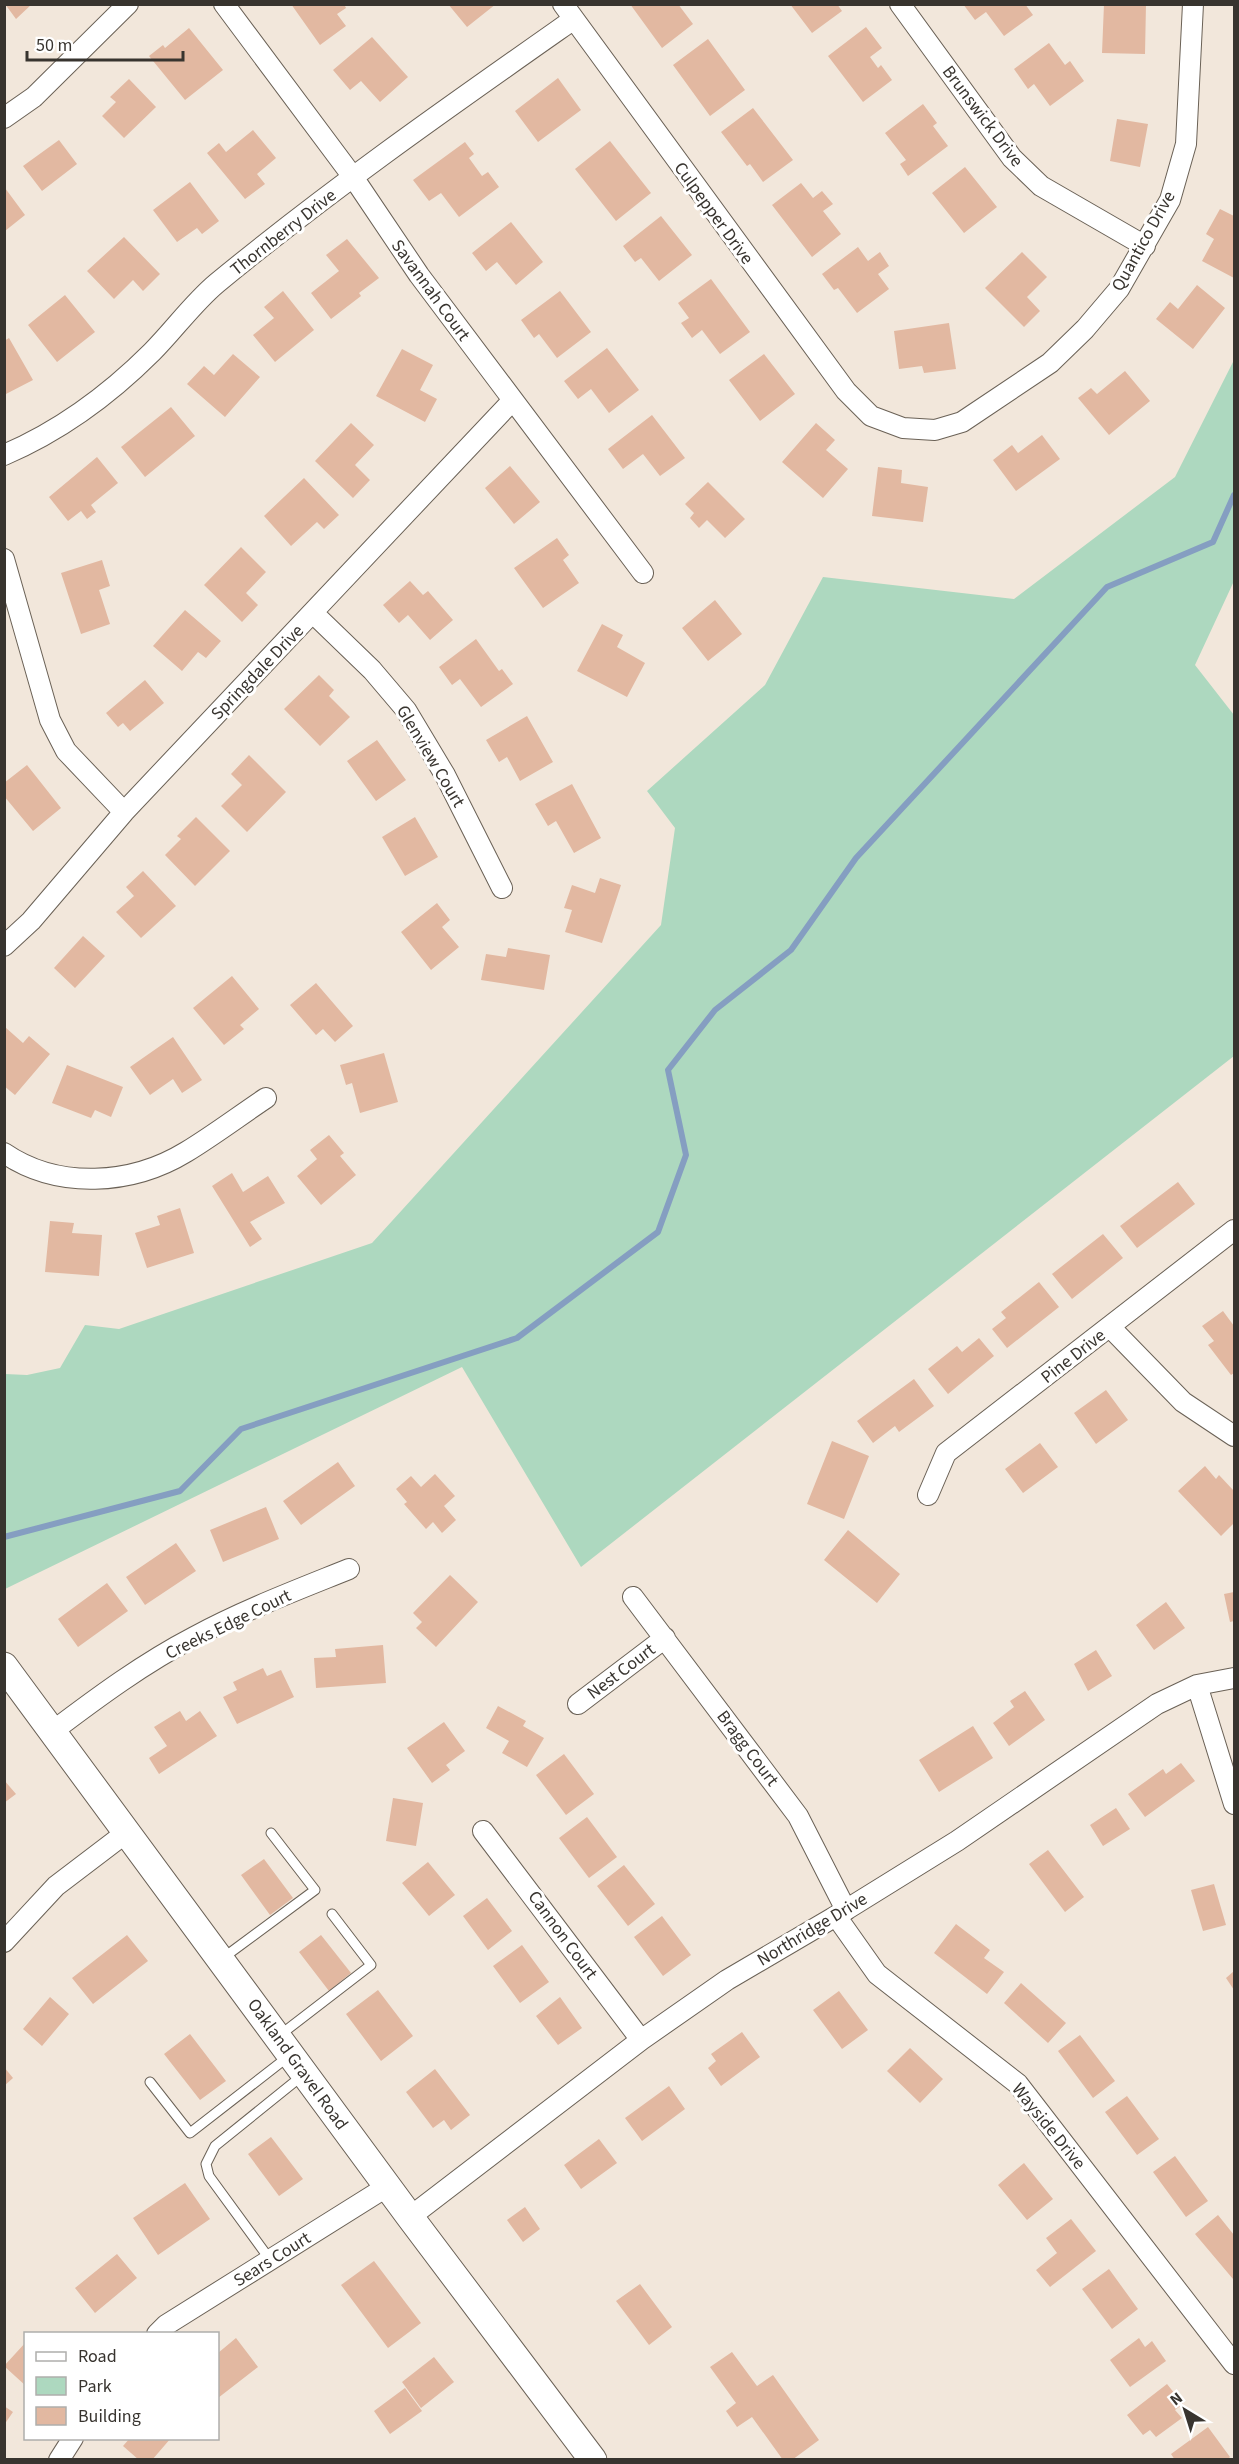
<svg xmlns="http://www.w3.org/2000/svg" width="1239" height="2464" font-family="'Source Sans 3',sans-serif">
<style>
.green{fill:#add8bf}
.lines{fill:none;stroke-linecap:round;stroke-linejoin:round}
.stream{stroke:#859ec1;stroke-width:6}
.building{fill:#e2b8a1}
.lane-casing{stroke:#6a6156;stroke-width:11}
.street-casing{stroke:#6a6156;stroke-width:22}
.secondary-casing{stroke:#6a6156;stroke-width:29}
.lane{stroke:#fff;stroke-width:9}
.street{stroke:#fff;stroke-width:20}
.secondary{stroke:#fff;stroke-width:27}
.labels{text-anchor:middle;stroke-width:6;stroke-linejoin:round;paint-order:stroke}
.street-label{font-size:18px;fill:#38342f;stroke:#fff}
</style>
<rect width="100%" height="100%" fill="#f2e7db"/>
<path class="green" d="M1234,360V581L1195,665L1234,715V1056L581,1567L462,1367L5,1589V1374L27,1375L60,1368L85,1325L119,1329L372,1243L661,925L675,828L647,791L765,685L823,577L1014,599L1175,477Z"/>
<g class="lines">
<path class="stream" d="M4,1537L180,1491L241,1429L517,1338L658,1232L686,1155L668,1070L715,1010L791,950L856,858L1107,587L1213,542L1234,495"/>
</g>
<path class="building" d="M5,4H32L16,19Z
M291,4H344L346,8L337,14L346,26L320,45Z
M448,4H496L467,27Z
M630,4H678L693,24L662,48Z
M790,4H837L842,11L812,33Z
M963,4H1025L1033,15L1004,36L986,12L975,20Z
M1104,4H1146L1145,54L1102,53Z
M866,27L882,48L870,57L878,68L881,65L892,80L863,102L828,56Z
M189,28L223,70L185,100L149,56L163,45L165,48Z
M372,37L408,77L380,102L361,81L350,90L333,70Z
M708,39L745,90L710,116L673,65Z
M1049,43L1065,65L1070,61L1084,81L1050,106L1034,84L1028,89L1014,69Z
M558,78L581,110L538,142L515,111Z
M129,79L156,107L124,138L102,116L116,102L110,97Z
M923,104L937,123L933,126L948,146L908,176L900,164L906,160L885,133Z
M753,108L793,160L763,182L750,164L747,166L721,132Z
M1117,119L1148,124L1140,167L1110,161Z
M253,130L276,158L257,174L265,184L245,199L207,153L219,143L226,152Z
M59,140L77,164L42,191L23,166Z
M610,141L651,193L616,221L575,169Z
M465,142L474,154L469,158L482,176L488,172L499,187L459,217L441,193L429,201L413,180Z
M965,167L997,207L964,233L932,193Z
M190,182L219,221L202,234L197,228L177,242L153,210Z
M801,183L813,198L822,191L833,204L823,211L841,234L812,257L772,205Z
M5,188L25,215L5,231Z
M1220,209L1234,216V278L1202,261L1214,239L1206,234Z
M661,216L692,255L659,281L641,258L635,262L623,246Z
M511,222L543,262L516,285L497,262L486,271L472,253Z
M124,237L160,274L143,291L133,280L114,299L87,271Z
M347,239L379,278L359,293L361,296L331,319L311,293L339,271L326,255Z
M858,247L868,261L880,252L889,266L878,274L889,289L857,313L838,288L834,290L822,274Z
M1022,252L1047,277L1027,297L1040,311L1024,327L985,288Z
M711,279L750,332L720,354L702,330L692,338L681,323L689,318L678,303Z
M1197,285L1225,308L1193,349L1156,319L1170,302L1178,309Z
M283,291L314,330L275,362L253,335L274,318L264,307Z
M560,291L591,332L557,358L539,334L534,338L521,320Z
M65,295L95,332L57,362L28,325Z
M949,323L956,369L924,373L922,366L899,369L894,331Z
M9,338L33,380L4,395V341Z
M607,348L639,390L609,413L591,389L578,399L564,381Z
M402,349L433,365L420,390L437,399L425,422L376,396Z
M233,354L260,377L225,417L187,384L204,366L214,375Z
M764,354L795,394L760,421L729,380Z
M1125,371L1150,401L1109,435L1078,398L1091,388L1097,394Z
M171,407L195,436L145,477L121,447Z
M652,415L685,458L660,476L643,454L623,469L608,449Z
M351,423L374,445L355,465L370,480L353,498L315,461Z
M816,423L835,440L826,450L848,469L823,498L782,462Z
M1042,435L1060,459L1016,491L993,460L1012,445L1018,453Z
M97,457L118,483L91,505L96,512L87,519L81,511L68,521L49,497Z
M510,466L540,502L514,524L485,488Z
M878,467L902,470L901,483L928,487L923,522L872,516Z
M304,478L339,515L324,529L317,522L291,546L264,516Z
M708,482L745,519L725,538L707,520L699,528L690,518L694,513L685,504Z
M557,538L569,555L563,560L579,583L543,608L514,568Z
M241,547L266,572L246,593L258,605L242,622L204,585Z
M102,560L110,586L99,590L110,624L81,634L61,573Z
M410,581L423,595L428,591L453,620L430,640L408,615L399,623L383,605Z
M715,600L742,634L708,661L682,628Z
M185,610L221,641L206,658L198,652L182,671L153,646Z
M602,624L623,635L617,647L645,663L627,697L577,671Z
M476,639L499,671L502,669L513,684L481,707L460,679L452,685L439,667Z
M319,675L334,690L329,696L350,717L320,746L284,709Z
M145,680L164,703L130,731L123,723L118,727L106,713Z
M527,716L553,762L520,781L507,757L499,762L486,740Z
M377,740L406,780L376,801L347,761Z
M249,755L286,792L247,832L221,806L242,785L231,774Z
M27,765L61,808L33,831L4,796V783Z
M572,784L601,838L574,853L556,821L548,826L535,804Z
M196,817L230,851L195,886L165,855L181,839L177,836Z
M415,817L438,857L405,876L382,837Z
M143,871L176,906L141,938L116,912L134,896L126,887Z
M600,878L621,885L602,943L565,932L572,910L564,908L572,885L595,893Z
M437,903L450,920L442,927L459,947L431,970L401,932Z
M83,936L105,956L75,988L54,968Z
M508,948L550,955L544,990L481,980L486,954L506,957Z
M232,976L259,1009L240,1025L244,1029L224,1045L193,1008Z
M316,983L353,1026L335,1042L323,1029L316,1035L290,1005Z
M5,1027L23,1043L29,1036L50,1054L15,1095L4,1086Z
M173,1037L202,1080L182,1093L173,1079L150,1095L130,1067Z
M384,1053L398,1102L360,1113L352,1083L346,1085L340,1065Z
M67,1065L123,1087L111,1117L95,1110L91,1118L52,1103Z
M329,1135L344,1153L340,1156L356,1175L321,1205L297,1176L317,1159L310,1150Z
M232,1173L243,1192L268,1176L285,1203L250,1222L262,1239L250,1247L212,1186Z
M1178,1182L1195,1204L1137,1248L1120,1226Z
M180,1208L194,1253L147,1268L135,1233L160,1225L157,1216Z
M50,1221L74,1223L72,1233L102,1235L99,1276L45,1272Z
M1103,1234L1123,1258L1072,1299L1052,1274Z
M1039,1282L1059,1307L1007,1348L992,1329L1006,1318L1001,1312Z
M1223,1311L1234,1326V1373L1231,1375L1208,1345L1214,1341L1202,1326Z
M979,1338L994,1356L948,1394L928,1369L957,1346L962,1352Z
M914,1379L934,1406L899,1432L895,1426L873,1443L857,1421Z
M1106,1390L1128,1420L1096,1444L1074,1413Z
M832,1441L869,1456L844,1519L807,1504Z
M1040,1443L1058,1467L1023,1493L1005,1469Z
M338,1462L355,1486L301,1525L283,1501Z
M1205,1466L1216,1479L1219,1475L1234,1491V1523L1221,1536L1178,1491Z
M435,1474L455,1496L444,1506L456,1520L442,1533L433,1522L426,1529L404,1504L407,1502L396,1489L411,1476L421,1487Z
M266,1507L279,1539L223,1562L210,1530Z
M848,1530L900,1574L877,1603L824,1560Z
M176,1543L196,1571L145,1605L126,1577Z
M450,1575L478,1602L436,1647L416,1628L422,1622L413,1613Z
M107,1583L128,1611L78,1647L58,1619Z
M1234,1592V1621L1230,1622L1224,1594Z
M1166,1602L1185,1628L1154,1650L1136,1625Z
M383,1645L386,1683L316,1688L314,1658L336,1657L335,1649Z
M1096,1650L1112,1676L1088,1691L1074,1664Z
M263,1668L267,1676L281,1670L294,1697L237,1724L223,1697L237,1690L233,1682Z
M1025,1691L1045,1720L1009,1746L993,1723L1014,1707L1010,1701Z
M498,1706L526,1721L523,1726L544,1738L527,1767L502,1753L509,1741L486,1728Z
M180,1711L186,1721L200,1711L217,1736L159,1774L149,1758L167,1746L154,1727Z
M444,1722L465,1751L446,1765L450,1770L432,1783L407,1748Z
M973,1726L993,1758L939,1792L919,1760Z
M564,1754L594,1794L566,1815L536,1775Z
M1181,1763L1195,1781L1145,1817L1128,1794L1163,1769L1166,1774Z
M4,1780L16,1794L4,1803Z
M393,1798L423,1803L416,1846L386,1841Z
M1116,1808L1130,1829L1103,1846L1090,1825Z
M587,1817L617,1857L589,1878L559,1838Z
M1048,1850L1084,1897L1065,1912L1029,1864Z
M264,1859L293,1898L270,1915L241,1875Z
M428,1862L455,1895L429,1916L402,1883Z
M624,1865L655,1904L628,1926L597,1886Z
M1214,1884L1226,1925L1203,1931L1191,1890Z
M487,1898L512,1931L488,1950L463,1916Z
M662,1916L691,1955L663,1976L634,1937Z
M956,1924L990,1950L984,1958L1004,1972L987,1994L934,1953Z
M127,1935L148,1961L93,2004L72,1978Z
M321,1935L351,1973L329,1991L299,1952Z
M522,1945L549,1982L520,2003L493,1966Z
M1234,1971V1990L1226,1978Z
M1021,1983L1066,2023L1048,2043L1004,2003Z
M378,1990L413,2036L381,2061L346,2014Z
M839,1991L868,2030L842,2049L813,2010Z
M50,1997L69,2014L42,2046L23,2029Z
M560,1997L582,2028L558,2045L536,2016Z
M742,2032L760,2057L721,2086L708,2068L716,2061L711,2054Z
M190,2034L226,2081L200,2100L164,2054Z
M1080,2035L1115,2081L1093,2098L1058,2051Z
M910,2048L943,2079L920,2103L887,2071Z
M4,2067L13,2078L4,2086Z
M435,2069L470,2115L451,2130L444,2120L433,2128L406,2092Z
M669,2086L685,2109L642,2141L625,2118Z
M1127,2096L1159,2139L1137,2155L1105,2112Z
M271,2137L303,2179L279,2196L248,2154Z
M599,2139L617,2163L581,2189L564,2165Z
M1175,2156L1208,2201L1186,2217L1153,2172Z
M1024,2163L1053,2199L1027,2220L998,2185Z
M185,2183L210,2219L158,2255L133,2218Z
M525,2207L540,2229L523,2242L507,2220Z
M1218,2215L1234,2235L1233,2279L1195,2234Z
M1071,2219L1096,2251L1050,2287L1036,2270L1057,2253L1046,2238Z
M117,2254L137,2278L95,2313L75,2288Z
M374,2261L421,2323L388,2348L341,2285Z
M1109,2269L1138,2309L1112,2329L1082,2289Z
M640,2284L672,2327L649,2345L616,2301Z
M236,2338L258,2367L218,2398V2353Z
M1139,2338L1145,2347L1152,2341L1166,2361L1130,2387L1110,2360Z
M26,2342V2386L4,2366Z
M732,2352L757,2386L773,2375L819,2440L792,2460H783L752,2417L737,2427L726,2411L736,2403L710,2367Z
M434,2357L454,2382L421,2408L402,2382Z
M1167,2384L1183,2404L1175,2410L1182,2418L1156,2437L1150,2430L1143,2435L1127,2415Z
M405,2388L422,2411L390,2434L374,2411Z
M4,2406L13,2412L4,2425Z
M1208,2427L1230,2457L1227,2460H1175L1171,2454Z
M130,2438H171L152,2460H139L123,2446Z"/>
<g class="lines">
<g class="lane-casing">
<path id="lane" d="M223,1958L315,1890L271,1833
M280,2035L371,1965L332,1914
M150,2082L190,2133L289,2056
M271,2261L209,2176L206,2164L215,2146L303,2075"/>
</g>
<g class="street-casing">
<path id="street" d="M224,4L353,177L419,275L643,573
M563,4L846,391L871,416L903,428L935,430L962,422L1050,363L1085,329L1119,289L1170,200L1186,144L1193,4
M900,4L1012,158L1041,186L1145,246
M4,118L34,97L128,4
M4,455C60,431 109,395 152,352C174,330 193,303 217,283C331,189 453,104 574,19
M4,559L50,720L66,751L124,812
M313,613L372,670L406,710L445,775L502,888
M4,946L31,921L124,812L513,400
M4,1153C58,1190 132,1185 186,1152C214,1135 239,1116 266,1098
M1110,1327L1183,1402L1234,1436
M928,1495L946,1453L1234,1230
M633,1597L798,1816L846,1910
M1197,1685L1234,1804
M578,1704L665,1638
M53,1731C98,1697 144,1663 194,1637C244,1610 297,1590 349,1569
M483,1831L641,2040
M836,1916L877,1974L1018,2084L1234,2364
M4,1942L56,1886L127,1832
M410,2217L641,2040L727,1980L836,1916L957,1841L1157,1704L1197,1685L1234,1678
M157,2334L166,2325L388,2186
M59,2460L73,2438"/>
</g>
<g class="secondary-casing">
<path id="secondary" d="M4,1666L410,2217L593,2460"/>
</g>
<use href="#lane" class="lane"/>
<use href="#street" class="street"/>
<use href="#secondary" class="secondary"/>
</g>
<g class="labels">
<g class="street-label">
<text transform="translate(983 116) rotate(53)" y="6">Brunswick Drive</text>
<text transform="translate(714 213) rotate(54)" y="6">Culpepper Drive</text>
<text transform="translate(283 232) rotate(-38)" y="6">Thornberry Drive</text>
<text transform="translate(1143 241) rotate(-61)" y="6">Quantico Drive</text>
<text transform="translate(431 290) rotate(54)" y="6">Savannah Court</text>
<text transform="translate(257 672) rotate(-46)" y="6">Springdale Drive</text>
<text transform="translate(431 756) rotate(59)" y="6">Glenview Court</text>
<text transform="translate(1073 1356) rotate(-38)" y="6">Pine Drive</text>
<text transform="translate(228 1624) rotate(-26)" y="6">Creeks Edge Court</text>
<text transform="translate(621 1671) rotate(-37)" y="6">Nest Court</text>
<text transform="translate(748 1748) rotate(53)" y="6">Bragg Court</text>
<text transform="translate(812 1929) rotate(-31)" y="6">Northridge Drive</text>
<text transform="translate(563 1935) rotate(54)" y="6">Cannon Court</text>
<text transform="translate(298 2064) rotate(54)" y="6">Oakland Gravel Road</text>
<text transform="translate(1049 2126) rotate(51)" y="6">Wayside Drive</text>
<text transform="translate(272 2259) rotate(-32)" y="6">Sears Court</text>
</g>
</g>
<rect width="1239" height="2464" fill="none" stroke="#38342f" stroke-width="12"/>
<rect x="24" y="2332" width="195" height="108" fill="#ffffff" stroke="#afaeac" stroke-width="1.5"/>
<rect x="36" y="2352" width="30" height="9" fill="#ffffff" stroke="#afaeac" stroke-width="1.5"/>
<text x="78" y="2362" font-size="18" fill="#38342f">Road</text>
<rect x="36" y="2377" width="30" height="18" fill="#add8bf" stroke="#afaeac" stroke-width="1.5"/>
<text x="78" y="2392" font-size="18" fill="#38342f">Park</text>
<rect x="36" y="2407" width="30" height="18" fill="#e2b8a1" stroke="#afaeac" stroke-width="1.5"/>
<text x="78" y="2422" font-size="18" fill="#38342f">Building</text>
<g transform="translate(1185 2410) rotate(322)" stroke="#ffffff" stroke-width="4.5" paint-order="stroke">
<path d="M0-4.5L10 22L0 15L-10 22Z" fill="#38342f"/>
<text y="-9" font-size="16" font-weight="bold" text-anchor="middle" fill="#38342f">N</text>
</g>
<path d="M27 51v9h156v-9" fill="none" stroke="#38342f" stroke-width="3"/>
<text x="36" y="51" font-size="18" fill="#38342f" stroke="#ffffff" stroke-width="4.5" paint-order="stroke">50 m</text>
</svg>
